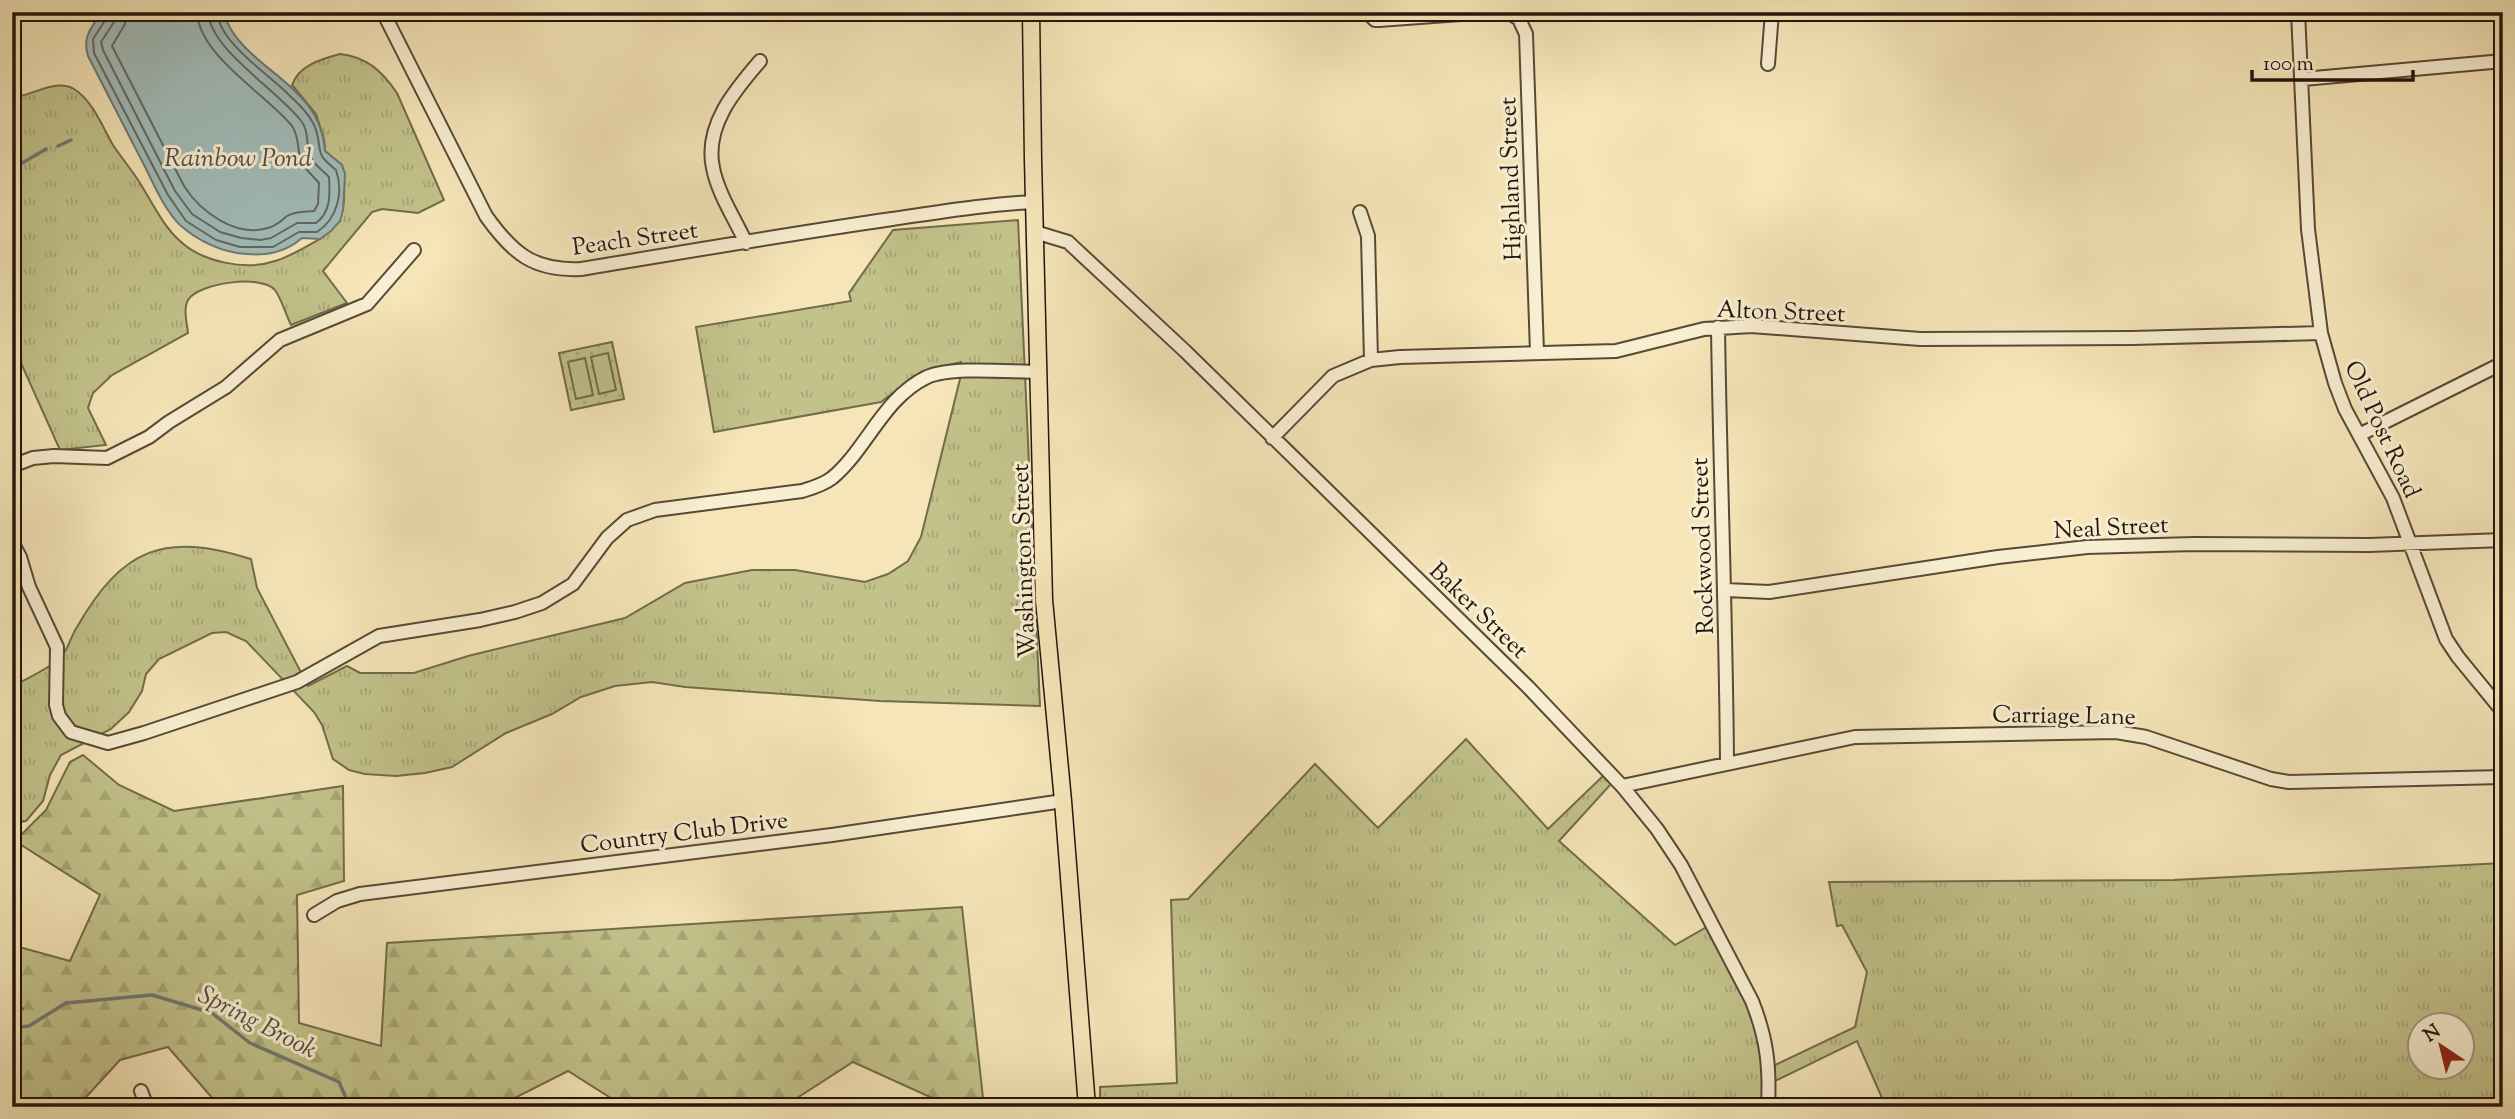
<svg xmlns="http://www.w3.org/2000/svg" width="2515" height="1119" font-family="'Sorts Mill Goudy',serif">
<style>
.grass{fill:url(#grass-tufts);stroke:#726c4a;stroke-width:2;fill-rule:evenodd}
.forest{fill:url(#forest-firs);stroke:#726c4a;stroke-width:2}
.park{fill:url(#park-dots);stroke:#726c4a;stroke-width:2}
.pitch{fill:#c2c28a;stroke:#726c4a;stroke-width:2}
.water{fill:#a1bcba;stroke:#6f7974;stroke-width:2}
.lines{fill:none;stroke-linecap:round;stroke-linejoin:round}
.shore{stroke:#626862;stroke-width:2}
.stream{stroke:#6f7974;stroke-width:3.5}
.minor-casing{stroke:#584936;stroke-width:16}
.major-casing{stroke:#23150b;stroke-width:19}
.minor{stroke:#f8eed1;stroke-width:12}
.major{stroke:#f5e5b8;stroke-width:16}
.labels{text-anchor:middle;stroke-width:6;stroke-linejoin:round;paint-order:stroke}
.street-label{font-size:24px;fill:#23150b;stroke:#f8eed1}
.water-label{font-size:26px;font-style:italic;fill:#4f4f48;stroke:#f8eed1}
</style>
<defs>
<pattern id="grass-tufts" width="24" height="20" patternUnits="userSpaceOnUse" patternTransform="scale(1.75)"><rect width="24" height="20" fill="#c2c28a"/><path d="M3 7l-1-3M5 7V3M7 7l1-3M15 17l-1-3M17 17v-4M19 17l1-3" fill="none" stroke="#a6a676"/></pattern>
<pattern id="forest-firs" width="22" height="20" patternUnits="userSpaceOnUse" patternTransform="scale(1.75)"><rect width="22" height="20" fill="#c2c28a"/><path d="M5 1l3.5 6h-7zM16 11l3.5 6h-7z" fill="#a6a676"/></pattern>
<pattern id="park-dots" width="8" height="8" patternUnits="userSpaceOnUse" patternTransform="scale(1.75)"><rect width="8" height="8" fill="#c2c28a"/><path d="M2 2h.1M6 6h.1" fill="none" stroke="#a6a676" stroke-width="1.8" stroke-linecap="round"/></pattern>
</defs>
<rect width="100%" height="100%" fill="#f5e5b8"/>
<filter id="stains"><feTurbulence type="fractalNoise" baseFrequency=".00286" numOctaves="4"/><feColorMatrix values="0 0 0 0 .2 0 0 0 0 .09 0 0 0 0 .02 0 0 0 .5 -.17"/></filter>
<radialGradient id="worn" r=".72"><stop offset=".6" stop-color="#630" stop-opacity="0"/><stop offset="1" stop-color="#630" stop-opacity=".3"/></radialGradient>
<path class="grass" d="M340,54C367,57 382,71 397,93L444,200L418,213L382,209L372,212L323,271L347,303L291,325C286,315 282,300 275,290C262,274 198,283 188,300C183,309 187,323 188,333L112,375L93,393L88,408L106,445L60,450L12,343V98C31,96 56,78 74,89C93,101 102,126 113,145C121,157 130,168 138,180C151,200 162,225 180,241C202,262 246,271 275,261C289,257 306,247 318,240C350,220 345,198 342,165L325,151L324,139L316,114L292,85C299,65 322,59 340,54Z
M1018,220L1040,706L880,701L685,687L652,682L615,686L581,697L552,714L506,733L452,767L425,773L396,776L365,774L349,770L333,759L322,725L314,712L246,641L226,632L212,633L159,659L146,674L142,691L129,712L111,729L61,755L50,775L43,801L26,821L12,823V687C25,679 55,666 62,656C69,647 71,636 77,627C123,547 165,532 251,559L257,588L308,686L347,666L360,673H414L468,656L625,618L685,583L752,570H795L865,582L888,574L908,561L921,537L960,379L961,362L921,372L881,402L714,432L696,327L851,301L849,293L893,230Z
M1466,739L1548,829L1604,775L1611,784L1559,841L1675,945L1712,924L1761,1023L1768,1107H1249L1248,1104L1100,1107V1087L1177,1083L1171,900L1188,899L1315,764L1378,828Z
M2503,863V1107H1886L1857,1041L1775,1081V1065L1855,1027L1867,972L1842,925L1837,926L1829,882L2174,880ZM2420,1024H2462V1066H2420Z"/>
<path class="forest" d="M83,755L119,785L174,811L343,786L344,881L297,895L299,1023L381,1046L387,943L962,907L984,1107H952L853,1062L783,1107H625L568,1071L497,1107H220L168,1047L120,1060L77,1107H12V1014L23,1009L12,993V945L70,961L100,895L15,841L46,810L70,762Z"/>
<path class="park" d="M612,342L624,399L571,410L559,353Z"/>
<path class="pitch" d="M608,353L616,390L599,394L591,357Z
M585,358L593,395L576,399L568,362Z"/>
<path class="water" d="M102,12H223C242,71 320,80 325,151L342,165L345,174L343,210L340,221L331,231L320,239L302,238C286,252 268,256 247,254C223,253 198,241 180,225C163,208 153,182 142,161C124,126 106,91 88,56C82,37 91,28 102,12Z"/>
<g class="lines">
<path class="shore" d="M107,12L106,19L93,39L94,53L168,195L186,221L216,240L240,247H273L299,232H317C337,219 344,193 336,170C314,152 323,154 316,130C312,117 300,105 290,96C270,75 219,43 217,12
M116,12L114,22L101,42L103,50L175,191L192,214L220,232L241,238L260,240L271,238L297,223H316C331,212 330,195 329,177C324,171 315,166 311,158C305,146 310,133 302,122C279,91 210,50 208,12
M127,12L125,24L112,46L184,186C200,211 235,238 268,228C276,226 281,221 287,216C295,211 305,212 314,211L318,204L319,183C312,175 303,168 300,157C297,146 299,136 292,126C266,94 199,56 197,12"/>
<path class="stream" d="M58,146L71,140
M12,169L46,149
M12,1028L29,1026L66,1003L152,995L212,1013L250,1043L339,1082L350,1107"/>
<g class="minor-casing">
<path id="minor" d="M383,12L486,216C513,254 534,271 581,269C685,252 788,234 892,219C940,212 987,204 1035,202
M1367,12L1375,20H1379L1488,12
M1508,12L1519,19L1526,34L1537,352
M2298,12L2308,229L2321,333L2335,383L2345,409L2393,498L2446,639L2458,657L2503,712
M1768,64L1772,12
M2303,79L2503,61
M1360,212L1368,236L1371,360
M1035,232L1068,242L1186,352L1528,687L1622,786L1657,829L1681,865L1752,1001C1767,1039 1770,1066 1768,1107
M746,243C735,219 718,194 713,168C704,126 735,90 760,61
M1718,327C1720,473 1726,617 1727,763
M2359,435L2503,363
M1272,438L1333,376L1371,360L1400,357L1616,351L1704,329L1751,326L1920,339L2132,338L2321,333
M12,466L33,458L54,456L107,458L149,437L169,422L226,387L280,340L367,304L414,250
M12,542L20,557L29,587L57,647L56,705L59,716L71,732L108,743L144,733L297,682L379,636L480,620L515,612L542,603L573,584L607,538L627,520L655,510L802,491C812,488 823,485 832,478C867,449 883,398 927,377C952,366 1010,372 1039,372
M1726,590L1769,592L1998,557L2087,547L2194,544L2369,545L2503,540
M1622,786L1855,737L2116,732L2146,737L2271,779L2289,782L2503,777
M314,915L337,901L360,894L832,835L1063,801
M141,1091L147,1107"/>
</g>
<g class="major-casing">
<path id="major" d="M1031,12L1033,160L1044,600L1063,801L1087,1107"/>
</g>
<use href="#minor" class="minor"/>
<use href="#major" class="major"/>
</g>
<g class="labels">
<g class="street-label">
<text transform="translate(1510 179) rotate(-92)" y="8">Highland Street</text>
<text transform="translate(635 238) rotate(-8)" y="8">Peach Street</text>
<text transform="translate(1781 311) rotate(2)" y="8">Alton Street</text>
<text transform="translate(2383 429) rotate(65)" y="8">Old Post Road</text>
<text transform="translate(2111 527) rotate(-3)" y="8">Neal Street</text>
<text transform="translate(1702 546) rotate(-92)" y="8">Rockwood Street</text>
<text transform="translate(1023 561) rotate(-92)" y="8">Washington Street</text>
<text transform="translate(1479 610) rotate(44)" y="8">Baker Street</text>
<text transform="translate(2064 715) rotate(1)" y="8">Carriage Lane</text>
<text transform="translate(684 832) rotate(-7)" y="8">Country Club Drive</text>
</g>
<g class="water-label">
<text x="238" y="166">Rainbow Pond</text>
<text transform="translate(258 1021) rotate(27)" y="9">Spring Brook</text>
</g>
</g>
<rect width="2515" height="1119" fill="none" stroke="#f5e5b8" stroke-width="42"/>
<rect x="14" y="14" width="2487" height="1091" fill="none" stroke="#23150b" stroke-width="3.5"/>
<rect x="21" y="21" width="2473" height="1077" fill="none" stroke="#23150b" stroke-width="2"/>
<g transform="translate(2441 1046) rotate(325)"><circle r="33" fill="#f8eed1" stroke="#a39782" stroke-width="2"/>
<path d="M0-5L12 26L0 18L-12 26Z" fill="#8f2418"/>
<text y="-10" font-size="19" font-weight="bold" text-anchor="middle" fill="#23150b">N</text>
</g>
<path d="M2252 70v10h161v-10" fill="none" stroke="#23150b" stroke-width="3.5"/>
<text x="2263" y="70" font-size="21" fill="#23150b" stroke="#f8eed1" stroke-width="5" paint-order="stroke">100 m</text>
<rect width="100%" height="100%" filter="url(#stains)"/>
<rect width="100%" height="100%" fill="url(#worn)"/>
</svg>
